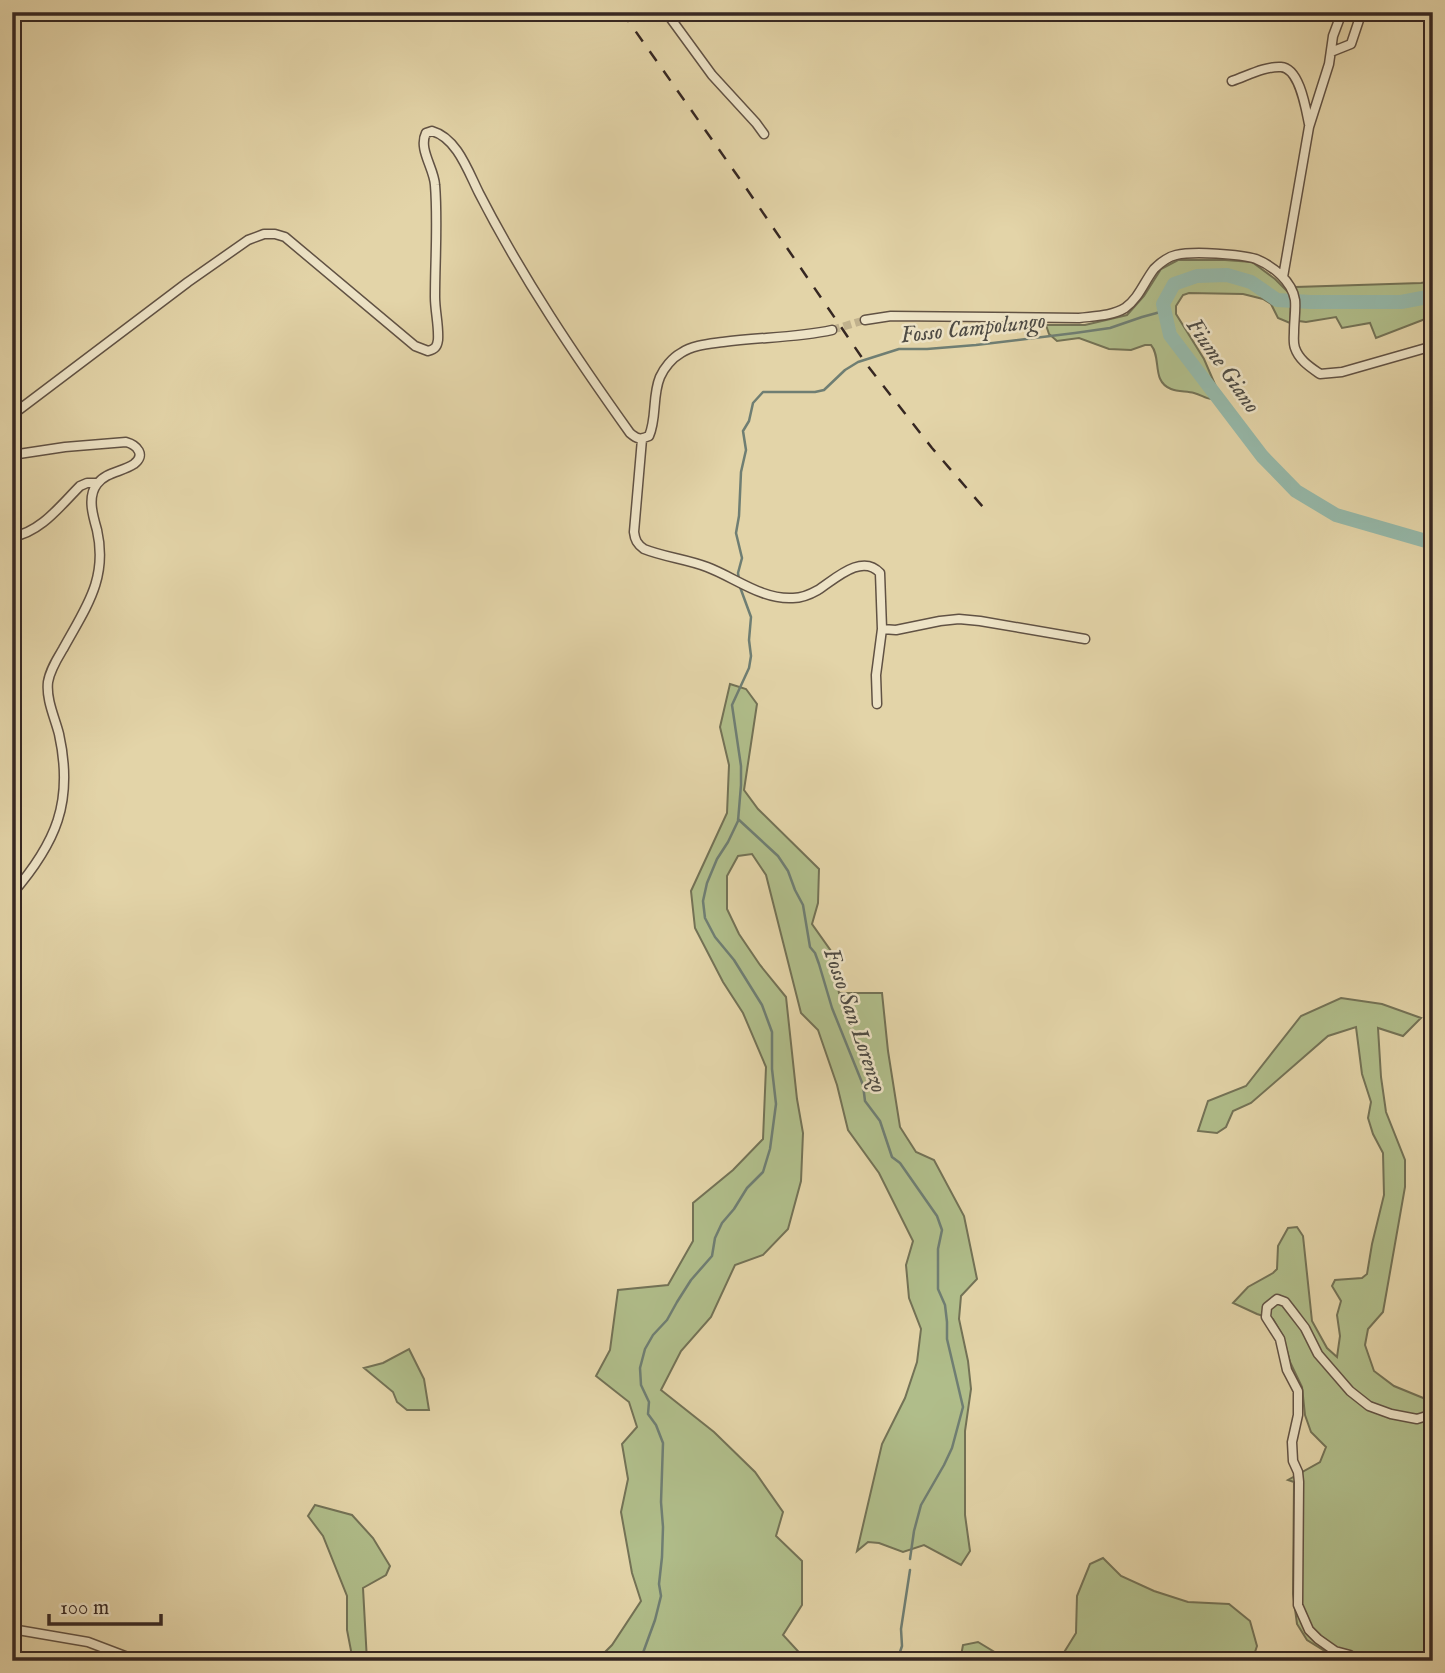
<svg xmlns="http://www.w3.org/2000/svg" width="1445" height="1673" font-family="'IM FELL English',serif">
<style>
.green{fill:#b0bd8a;stroke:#737256;stroke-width:2}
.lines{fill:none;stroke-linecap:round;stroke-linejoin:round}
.stream{stroke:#6f7e73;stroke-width:2.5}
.river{stroke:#95b8a9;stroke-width:14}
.street-tunnel{stroke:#c0b18d;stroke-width:8;stroke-dasharray:8 4;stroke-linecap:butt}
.street-casing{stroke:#615244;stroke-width:11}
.street{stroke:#ede3c6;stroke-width:8}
.rail{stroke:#362722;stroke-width:2.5;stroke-dasharray:12 12;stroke-linecap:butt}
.labels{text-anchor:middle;stroke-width:5;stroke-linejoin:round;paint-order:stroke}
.water-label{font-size:23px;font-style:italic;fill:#4e4b44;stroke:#ede3c6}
</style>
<rect width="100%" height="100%" fill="#e3d4a8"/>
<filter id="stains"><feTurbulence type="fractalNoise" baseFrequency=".00286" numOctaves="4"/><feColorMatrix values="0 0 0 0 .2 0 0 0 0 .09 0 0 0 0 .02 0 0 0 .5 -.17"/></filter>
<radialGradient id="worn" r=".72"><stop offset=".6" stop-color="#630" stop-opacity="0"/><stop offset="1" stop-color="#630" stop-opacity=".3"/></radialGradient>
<path class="green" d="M1178,260H1225L1252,262L1275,279L1291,295L1290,323L1278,318L1271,304L1263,299L1243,294L1189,293L1183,295L1176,306V314L1204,359L1220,396C1210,403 1205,396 1194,393C1187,391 1178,392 1171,389C1151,381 1162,358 1151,345H1145L1131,350L1109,349L1079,338L1057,341L1049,334L1046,325H1085L1127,315L1144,296L1161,269Z
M1433,281V316L1376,338L1370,323L1342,328L1336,317L1306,322L1299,321L1296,287L1421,283Z
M730,684L746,689L757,704L744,790L758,809L819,869L818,903L812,924L831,951L839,993H882L888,1051L900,1127L916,1152L934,1160L964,1216L977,1279L961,1296L959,1319L968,1361L971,1389L965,1431V1515L970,1551L961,1565L924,1545L903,1552L879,1543L868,1542L857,1551L882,1444L905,1398L917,1362L921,1329L909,1298L906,1265L913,1241L879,1173L848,1130L837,1085L818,1030L801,1013L766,875L752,854L738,856L727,876V909L739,934L760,965L786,997L797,1099L803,1133L801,1181L788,1229L763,1255L735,1265L711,1317L681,1351L661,1390L714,1432L755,1472L783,1512L776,1536L802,1561V1605L783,1635L807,1661H596L612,1645L641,1601L632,1573L621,1512L628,1479L622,1444L637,1427L629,1402L596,1376L610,1350L618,1290L668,1285L693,1241V1203L733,1170L763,1139L766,1067L743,1013L723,982L695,928L691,891L727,813L729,765L720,727Z
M1341,998L1382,1004L1421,1018L1403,1036L1378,1028L1381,1077L1386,1112L1405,1160V1187L1383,1312L1368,1329L1365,1345L1374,1371L1394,1386L1433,1402V1661H1341L1307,1640L1297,1624L1293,1594L1294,1482L1288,1480L1320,1462L1326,1447L1311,1432L1305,1415L1302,1387L1290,1362L1283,1336L1273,1319L1257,1314L1233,1303L1248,1287L1273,1273L1277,1269L1278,1246L1288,1228L1297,1227L1303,1236L1312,1321L1327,1348L1337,1357L1340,1336L1337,1315L1341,1301L1332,1286L1335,1280L1362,1278L1367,1274L1372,1244L1384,1195L1383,1153L1373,1134L1368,1118L1371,1102L1362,1074L1356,1027L1328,1036L1251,1103L1233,1111L1226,1127L1217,1133L1198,1131L1208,1101L1246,1086L1301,1016Z
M409,1349L424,1379L429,1410H407L397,1402L393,1392L364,1368L383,1363Z
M315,1505L352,1515L373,1538L390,1566L386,1575L363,1588L367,1661H353L347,1630V1596L323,1536L308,1516Z
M1103,1558L1121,1576L1154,1591L1188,1602L1229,1604L1250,1621L1257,1646L1252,1661H960L963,1645L978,1642L998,1654L1022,1658L1063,1654L1076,1633L1077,1596L1090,1564Z"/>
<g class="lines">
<path class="stream" d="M739,580L738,573L742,558L736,533L739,516L741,472L746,450L743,431L749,421L753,403L763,392H815L824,390L845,370L858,362L899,349H927L976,345L1075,333L1110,328L1142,317L1164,311
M738,819L778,856L788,871L795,890L803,905L810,947L815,953L819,964L832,1008L863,1085L865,1101L880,1121L892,1157L900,1163L937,1216L942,1230L938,1249V1289L945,1305L947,1322V1339L963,1407L952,1448L944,1465L921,1505L914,1531L910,1559
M640,1661L655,1620L661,1596L659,1584L662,1557L663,1527L661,1502L663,1443L656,1425L648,1414L649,1402L641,1385L640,1368L645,1349L653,1335L667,1320L677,1302L691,1280L712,1256L715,1238L722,1223L734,1209L747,1188L763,1172L770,1149L776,1104L772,1069V1032L762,1005L734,960L715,937L705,918L703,901L707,883L717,859L728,842L738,821L741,785V766L732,705L749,668L751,656L749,640L751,617L740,587
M897,1661L902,1646L901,1629L910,1570"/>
<path class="river" d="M1433,296L1401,302H1310L1277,300L1251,282L1227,275L1197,276L1174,284L1163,304L1170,335L1262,456L1296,491L1336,515L1433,543"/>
<path class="street-tunnel" d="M832,330L865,320"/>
<g class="street-casing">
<path id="street" d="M666,12L712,75L756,123L764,134
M1331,52L1351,44L1361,14L1360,12
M1232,81C1247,76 1265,66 1281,67C1300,68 1306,110 1309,124
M1283,277L1309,127L1329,64L1333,36L1342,12
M865,320L891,316L1079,318C1094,316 1112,316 1125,308C1139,298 1144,282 1154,269C1160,263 1167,257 1176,255C1193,251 1240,254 1256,259C1273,266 1292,281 1295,300C1296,310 1294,321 1294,332C1294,336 1293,343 1295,348C1299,360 1310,367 1320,374L1342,372L1433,346
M12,415L188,282L248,240L264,234H275L285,237L415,346L428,351C435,349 437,347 438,340C439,326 435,311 435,297C435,261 438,221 435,185C434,168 418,149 426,133L432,131C457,138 468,171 479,193C522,277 575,356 630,433C637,439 640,440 649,436C657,418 652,396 660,377C664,368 672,358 681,353C693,345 709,344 723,342C759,337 796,338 832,330
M642,439L634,532C635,540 637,544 644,549C664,557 686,559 707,567C734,577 762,600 793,598C802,598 811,594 818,590C835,579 862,553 880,573L882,629L876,675L877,704
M12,455L65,447L126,442C137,445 146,455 134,464C122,472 106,472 97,484C87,497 93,516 97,530C108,579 86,607 63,649C57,659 50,670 48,682C46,700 55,718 59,734C74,802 56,843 12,894
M12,537C41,532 60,506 80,486L87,483H97
M882,629L896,630L940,621L959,619L980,621L1085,639
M12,1629L88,1642L138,1661
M1355,1661L1350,1655L1335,1651L1318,1639L1309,1630L1298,1605L1299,1482L1298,1472L1293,1461L1292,1442L1298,1415V1391L1287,1370L1280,1339L1266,1317L1267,1307L1277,1299L1285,1302L1292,1311L1305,1328L1318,1354L1350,1391L1369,1406L1391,1414L1417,1419L1433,1414"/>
</g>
<use href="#street" class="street"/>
<path class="rail" d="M622,12L744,185L867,365L932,448L989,514"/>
</g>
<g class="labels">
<g class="water-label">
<text transform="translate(973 327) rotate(-6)" y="8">Fosso Campolungo</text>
<text transform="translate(1224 365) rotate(55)" y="8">Fiume Giano</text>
<text transform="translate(856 1020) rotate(71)" y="8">Fosso San Lorenzo</text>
</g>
</g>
<rect width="1445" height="1673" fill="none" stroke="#e3d4a8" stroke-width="42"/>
<rect x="14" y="14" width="1417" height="1645" fill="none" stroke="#362722" stroke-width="3.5"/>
<rect x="21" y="21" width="1403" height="1631" fill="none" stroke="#362722" stroke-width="2"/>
<path d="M49 1614v10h112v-10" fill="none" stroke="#362722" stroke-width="3.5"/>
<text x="60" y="1614" font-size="21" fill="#362722" stroke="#ede3c6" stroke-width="5" paint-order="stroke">100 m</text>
<rect width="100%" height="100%" filter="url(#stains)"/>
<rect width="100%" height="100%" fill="url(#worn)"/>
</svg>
